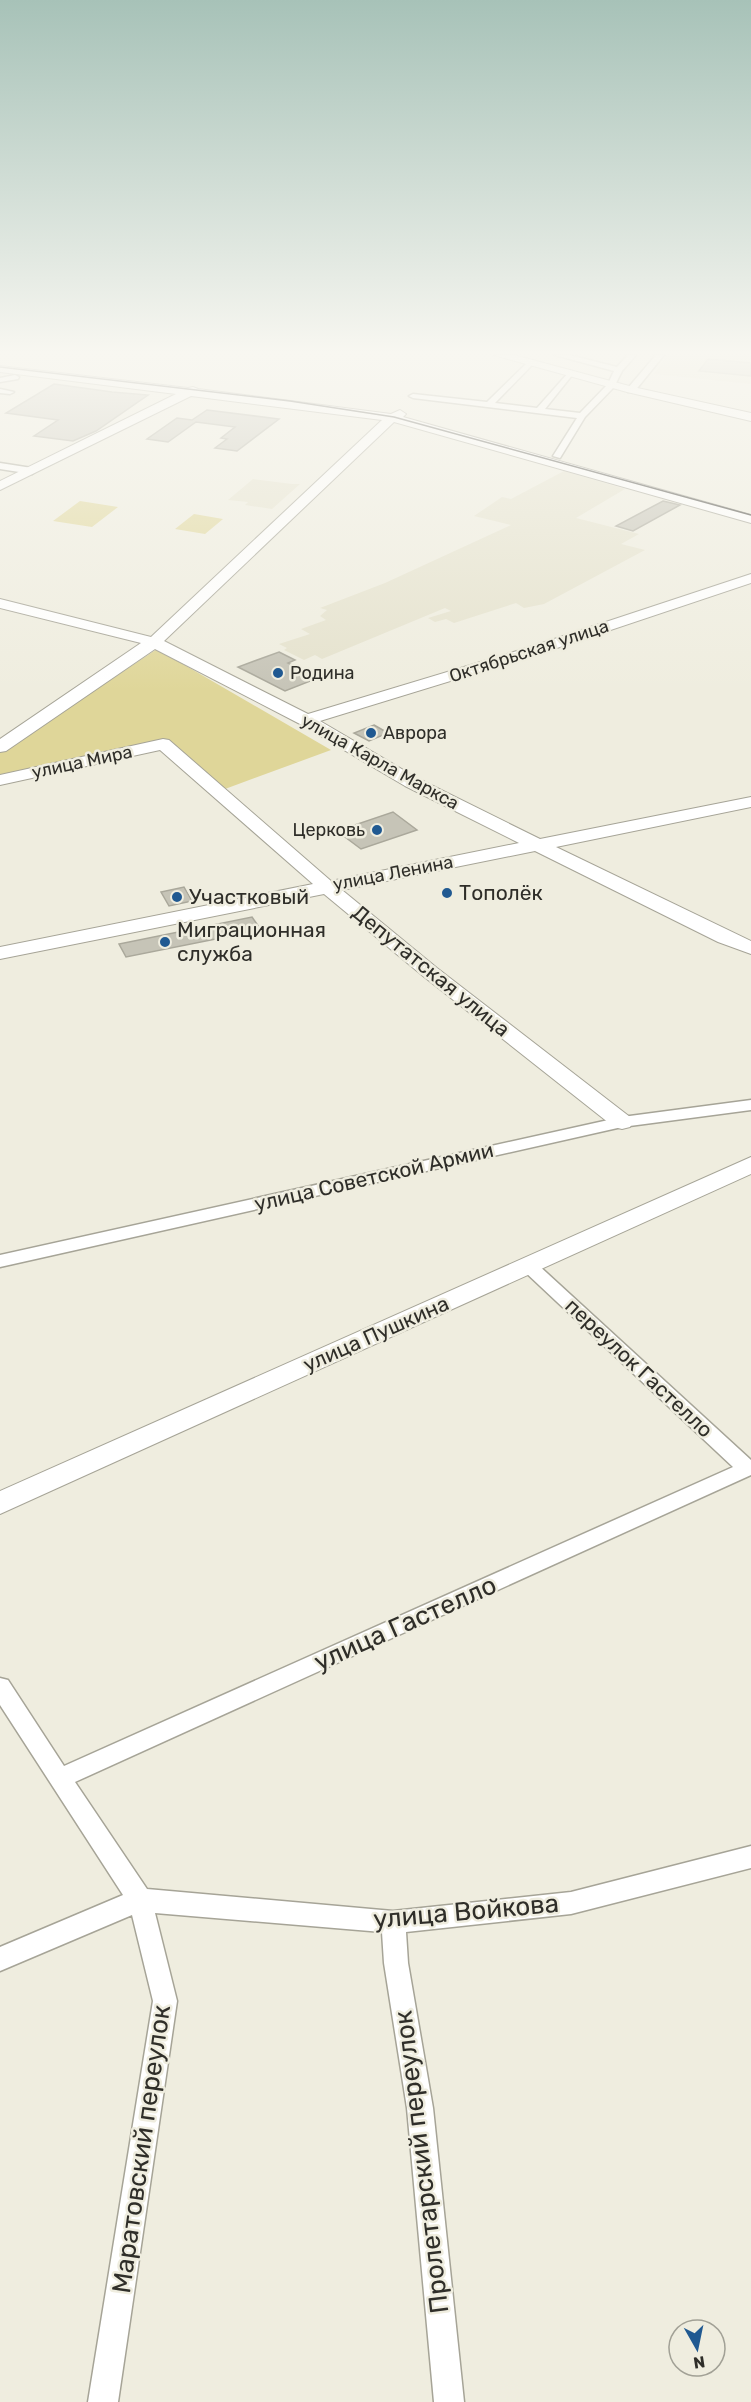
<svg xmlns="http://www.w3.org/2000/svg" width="751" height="2402" font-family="Rubik,sans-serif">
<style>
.built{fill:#e5e2cd}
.green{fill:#dfd699}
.building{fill:#c6c4b7;stroke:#aaa89b;stroke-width:1.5}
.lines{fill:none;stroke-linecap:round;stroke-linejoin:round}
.street-casing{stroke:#a6a497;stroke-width:3}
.secondary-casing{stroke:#a6a497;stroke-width:2}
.street{fill:#fff;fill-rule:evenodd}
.secondary{fill:#fff;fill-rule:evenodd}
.tram{stroke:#474640;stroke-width:1.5}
.poi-dot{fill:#205991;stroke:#efeddf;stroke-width:2}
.labels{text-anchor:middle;stroke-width:5;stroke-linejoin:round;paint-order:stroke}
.far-street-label{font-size:18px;fill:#2f2e29;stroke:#efeddf}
.far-poi-label{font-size:18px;fill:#2f2e29;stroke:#efeddf;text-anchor:start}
.poi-label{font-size:21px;fill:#2f2e29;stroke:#efeddf;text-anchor:start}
.street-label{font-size:21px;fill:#2f2e29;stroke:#efeddf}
.near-street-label{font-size:26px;fill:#2f2e29;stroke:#efeddf}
</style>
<rect width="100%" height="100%" fill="#efeddf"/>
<path class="built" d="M668,355H751V384L654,374Z
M564,471L625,489L576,518L639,534L621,544L645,550L544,604L524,608L516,603L454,623L446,619L435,622L428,618L451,611L445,608L322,659L315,655L304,660L284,650L287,648L279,644L310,634L301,629L326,620L320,616L327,610L320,608L385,583L511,525L474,516L502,497L511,499Z
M253,479L292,484H300L272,509L245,505L248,502L228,500Z"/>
<path class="green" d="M80,501L118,507L92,527L53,521Z
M194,514L223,519L205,534L175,529Z
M157,649L331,750L225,789L166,740L0,777V751L9,747Z"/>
<path class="building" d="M708,359L751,363V376L699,371Z
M54,384L112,392L148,395L96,431L73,441L34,436L58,420L6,413Z
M207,410L279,419L237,451L215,448L227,439L221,438L235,427L196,422L168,442L147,439L177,418L192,420Z
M663,501L680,505L633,531L616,526Z
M279,652L295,660L288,663L318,678L285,691L238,667Z
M374,725L388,733L369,741L354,733Z
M393,812L417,830L361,849L337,831Z
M184,887L192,901L169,906L161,892Z
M252,917L261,930L126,957L119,944Z"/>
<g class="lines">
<g class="street-casing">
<path id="street" d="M555,355H569L617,367L628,355H636L622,371L614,387L585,417L560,458L553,456L577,418L413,398L409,396L413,394L487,402L529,361L533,363L532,365L495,403L537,408L569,372L573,374L545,409L580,413L608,384L614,371Z
M656,355H664L634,392H628V388Z
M15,375L19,377L18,379L0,382V378Z
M0,389L14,392L10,394L0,393Z
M0,463L32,468L36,471L32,474L0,469Z
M751,1100V1110L622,1127L0,1267V1255L622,1117Z
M530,1261L536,1263L751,1460V1475L75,1782L147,1889L393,1911L571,1892L751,1846V1868L571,1914L406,1932L408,1963L433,2108L464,2402H434L407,2108L384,1963L382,1932L155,1913L177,2001L118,2402H88L153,2001L132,1915L0,1971V1947L123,1895L0,1705V1678L8,1680L64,1766L733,1467L524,1271L521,1267L524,1263Z"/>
</g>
<g class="secondary-casing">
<path id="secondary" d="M494,355H514L633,387L751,413V421L627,392Z
M0,366L188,388L193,387L198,389L391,414L400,410L406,414L403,417L751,515V523L394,422L164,641L308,714L530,647L751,574V583L542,653L320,721L417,778L540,839L751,797V807L556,847L751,941V954L718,942L535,851L342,890L437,968L630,1117L633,1122L630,1127L622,1129L614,1127L423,976L324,894L0,959V947L313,884L160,750L0,785V775L163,739L169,740L331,881L519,843L405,786L300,724L155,649L6,751L0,752V739L141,643L0,608V599L151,637L382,420L191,396L0,490V481L176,394L0,372Z
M751,1157V1174L0,1514V1491Z"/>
</g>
<use href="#street" class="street"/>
<use href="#secondary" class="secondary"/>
<path class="tram" d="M0,367L290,401L394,417L751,515"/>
</g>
<linearGradient id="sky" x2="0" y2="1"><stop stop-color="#a7c2b8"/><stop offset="0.51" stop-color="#f8f7f1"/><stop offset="1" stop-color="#f8f7f1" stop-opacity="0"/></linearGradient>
<rect width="751" height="692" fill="url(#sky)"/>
<g class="poi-dot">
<circle cx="278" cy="673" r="6"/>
<circle cx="371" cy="733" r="6"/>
<circle cx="377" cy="830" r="6"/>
<circle cx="447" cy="893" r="6"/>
<circle cx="177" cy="897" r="6"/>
<circle cx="165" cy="942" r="6"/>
</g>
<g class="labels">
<g class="far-street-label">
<text transform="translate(529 651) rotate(-18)" y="6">Октябрьская улица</text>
<text transform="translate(82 762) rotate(-12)" y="6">улица Мира</text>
<text transform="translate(380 762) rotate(29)" y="6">улица Карла Маркса</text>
<text transform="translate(393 873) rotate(-11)" y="6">улица Ленина</text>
</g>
<g class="far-poi-label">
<text x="290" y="679">Родина</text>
<text x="383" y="739">Аврора</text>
<text x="365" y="836" text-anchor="end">Церковь</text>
</g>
<g class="poi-label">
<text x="459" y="900">Тополёк</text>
<text x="189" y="904">Участковый</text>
<text x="177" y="937">Миграционная<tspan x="177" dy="24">служба</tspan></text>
</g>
<g class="street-label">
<text transform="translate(431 971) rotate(39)" y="7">Депутатская улица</text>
<text transform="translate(374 1177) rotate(-13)" y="7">улица Советской Армии</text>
<text transform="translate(376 1334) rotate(-24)" y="7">улица Пушкина</text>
<text transform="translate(639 1368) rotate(43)" y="7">переулок Гастелло</text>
</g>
<g class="near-street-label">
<text transform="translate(405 1623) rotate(-24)" y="9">улица Гастелло</text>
<text transform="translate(466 1911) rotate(-5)" y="9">улица Войкова</text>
<text transform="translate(141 2149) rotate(-82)" y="9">Маратовский переулок</text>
<text transform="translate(421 2162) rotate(-97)" y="9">Пролетарский переулок</text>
</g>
</g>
<g transform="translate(697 2348) rotate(171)"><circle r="28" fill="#efeddf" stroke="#a2a196" stroke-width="1.5"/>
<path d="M0-4.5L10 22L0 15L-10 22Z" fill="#205991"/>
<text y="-9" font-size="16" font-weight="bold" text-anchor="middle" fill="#2f2e29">N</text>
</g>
</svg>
